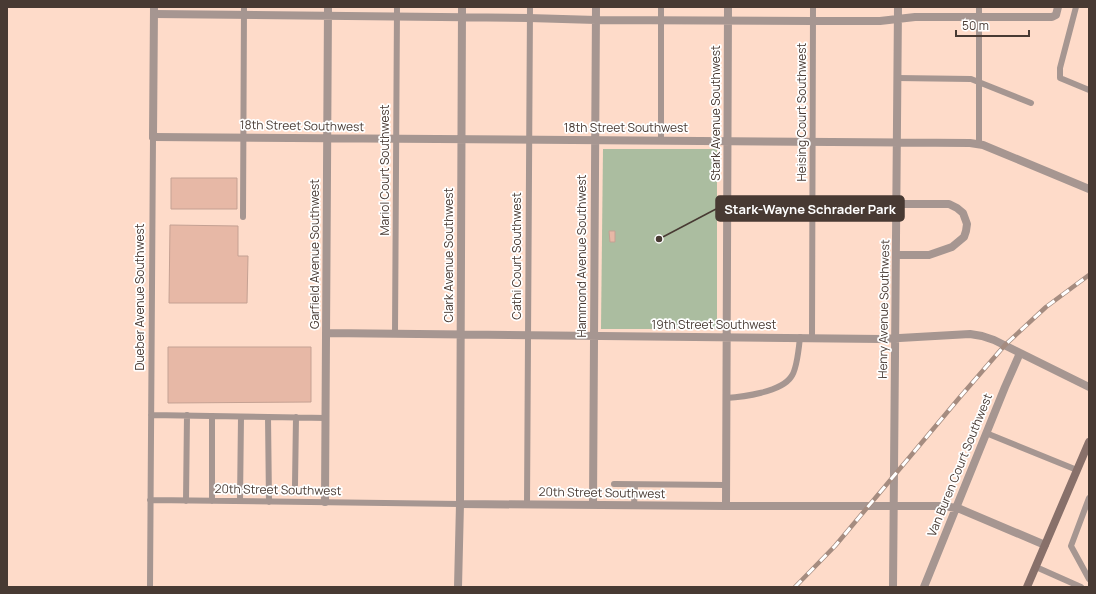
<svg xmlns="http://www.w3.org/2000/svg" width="1096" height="594" font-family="Manrope,sans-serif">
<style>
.green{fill:#abbda0}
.building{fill:#e7b8a6;stroke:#c4a193}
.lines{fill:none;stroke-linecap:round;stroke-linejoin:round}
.service{stroke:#a69691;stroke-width:6}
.minor{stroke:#a69691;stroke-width:8}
.tertiary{stroke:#a69691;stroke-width:8}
.secondary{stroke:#88706a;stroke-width:8}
.rail-casing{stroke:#a58c80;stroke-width:4.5}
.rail{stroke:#fff;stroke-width:3;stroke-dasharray:9;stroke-linecap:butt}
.labels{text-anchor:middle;stroke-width:3.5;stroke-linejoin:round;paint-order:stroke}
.street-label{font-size:12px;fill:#483a33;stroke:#fff}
.leader{fill:none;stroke:#483a33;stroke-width:1.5}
.callout-dot{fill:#483a33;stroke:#fff;stroke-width:1.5}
.callout{fill:#483a33;stroke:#483a33;stroke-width:1.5}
.callout-label{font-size:13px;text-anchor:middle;font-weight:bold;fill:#fff}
</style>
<rect width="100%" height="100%" fill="#fedbc9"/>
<path class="green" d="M603,149H717V329H601Z"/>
<path class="building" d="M171,178H237V209H171Z
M170,225L238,226V256H248L247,303H169Z
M609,231H615V242H610Z
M168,347H311V402L168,403Z"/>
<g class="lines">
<path class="service" d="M979,7V144
M1076,7L1060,68V78L1089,90
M897,78L971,79L1031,103
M661,140V7
M243,217L244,7
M395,333L397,7
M812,337L813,7
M726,398C743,397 781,392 791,377C797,370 799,347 800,337
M151,415L326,418
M268,417L269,502
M986,433L1077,470
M614,484L726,485
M295,485L296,417
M1089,498L1071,546L1089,579
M150,500L460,504
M186,501L187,415
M212,501V416
M240,501L241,417
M527,505L530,7
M634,506L635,485
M1036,567L1081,587
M150,587L153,137"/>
<path class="minor" d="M462,7L460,504L726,506H945L960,509L1045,545
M154,14L529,18L596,20L813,21H880L915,17H1052L1056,15L1058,7
M153,137L970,143L983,145L1089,189
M896,255H929L952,247L964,237L966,231L967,224L963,213L957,208L949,204H896
M326,333L882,339L970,334L982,336L994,340L1089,387
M325,502L328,7
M593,505L596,7
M726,506L728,7
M893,587L898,7
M924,587L1005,387L1020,353"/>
<path class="tertiary" d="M153,137L154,7
M458,587L460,504"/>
<path class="secondary" d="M1027,587L1089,442"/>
<g class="rail-casing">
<path id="rail" d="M795,587L835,546L960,397L1005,345L1046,307L1089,275"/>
</g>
<use href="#rail" class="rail"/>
</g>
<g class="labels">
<g class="street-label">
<text transform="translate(802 112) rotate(-90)" y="4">Heising Court Southwest</text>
<text transform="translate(716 113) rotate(-90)" y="4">Stark Avenue Southwest</text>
<text transform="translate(302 126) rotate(1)" y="4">18th Street Southwest</text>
<text x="626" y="132">18th Street Southwest</text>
<text transform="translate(385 170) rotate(-90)" y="4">Mariol Court Southwest</text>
<text transform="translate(315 254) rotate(-90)" y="4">Garfield Avenue Southwest</text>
<text transform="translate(449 255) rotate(-90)" y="4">Clark Avenue Southwest</text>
<text transform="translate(517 256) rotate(-90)" y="4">Cathi Court Southwest</text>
<text transform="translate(582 256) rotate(-90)" y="4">Hammond Avenue Southwest</text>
<text transform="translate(140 297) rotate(-90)" y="4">Dueber Avenue Southwest</text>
<text transform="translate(884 309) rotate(-89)" y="4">Henry Avenue Southwest</text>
<text x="714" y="329">19th Street Southwest</text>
<text transform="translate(960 465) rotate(-68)" y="4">Van Buren Court Southwest</text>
<text transform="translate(278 490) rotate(1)" y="4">20th Street Southwest</text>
<text transform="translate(602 493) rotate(1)" y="4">20th Street Southwest</text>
</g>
</g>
<path class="leader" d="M659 239L716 209"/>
<circle class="callout-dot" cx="659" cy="239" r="4"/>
<rect class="callout" x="716" y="196" width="188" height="25" rx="4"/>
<g class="callout-label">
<text x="810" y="214">Stark-Wayne Schrader Park</text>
</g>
<rect width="1096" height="594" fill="none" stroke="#483a33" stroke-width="16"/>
<path d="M956 30v6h73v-6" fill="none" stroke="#483a33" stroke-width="2"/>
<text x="962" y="30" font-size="12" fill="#483a33" stroke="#ffffff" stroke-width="3" paint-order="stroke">50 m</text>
</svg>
